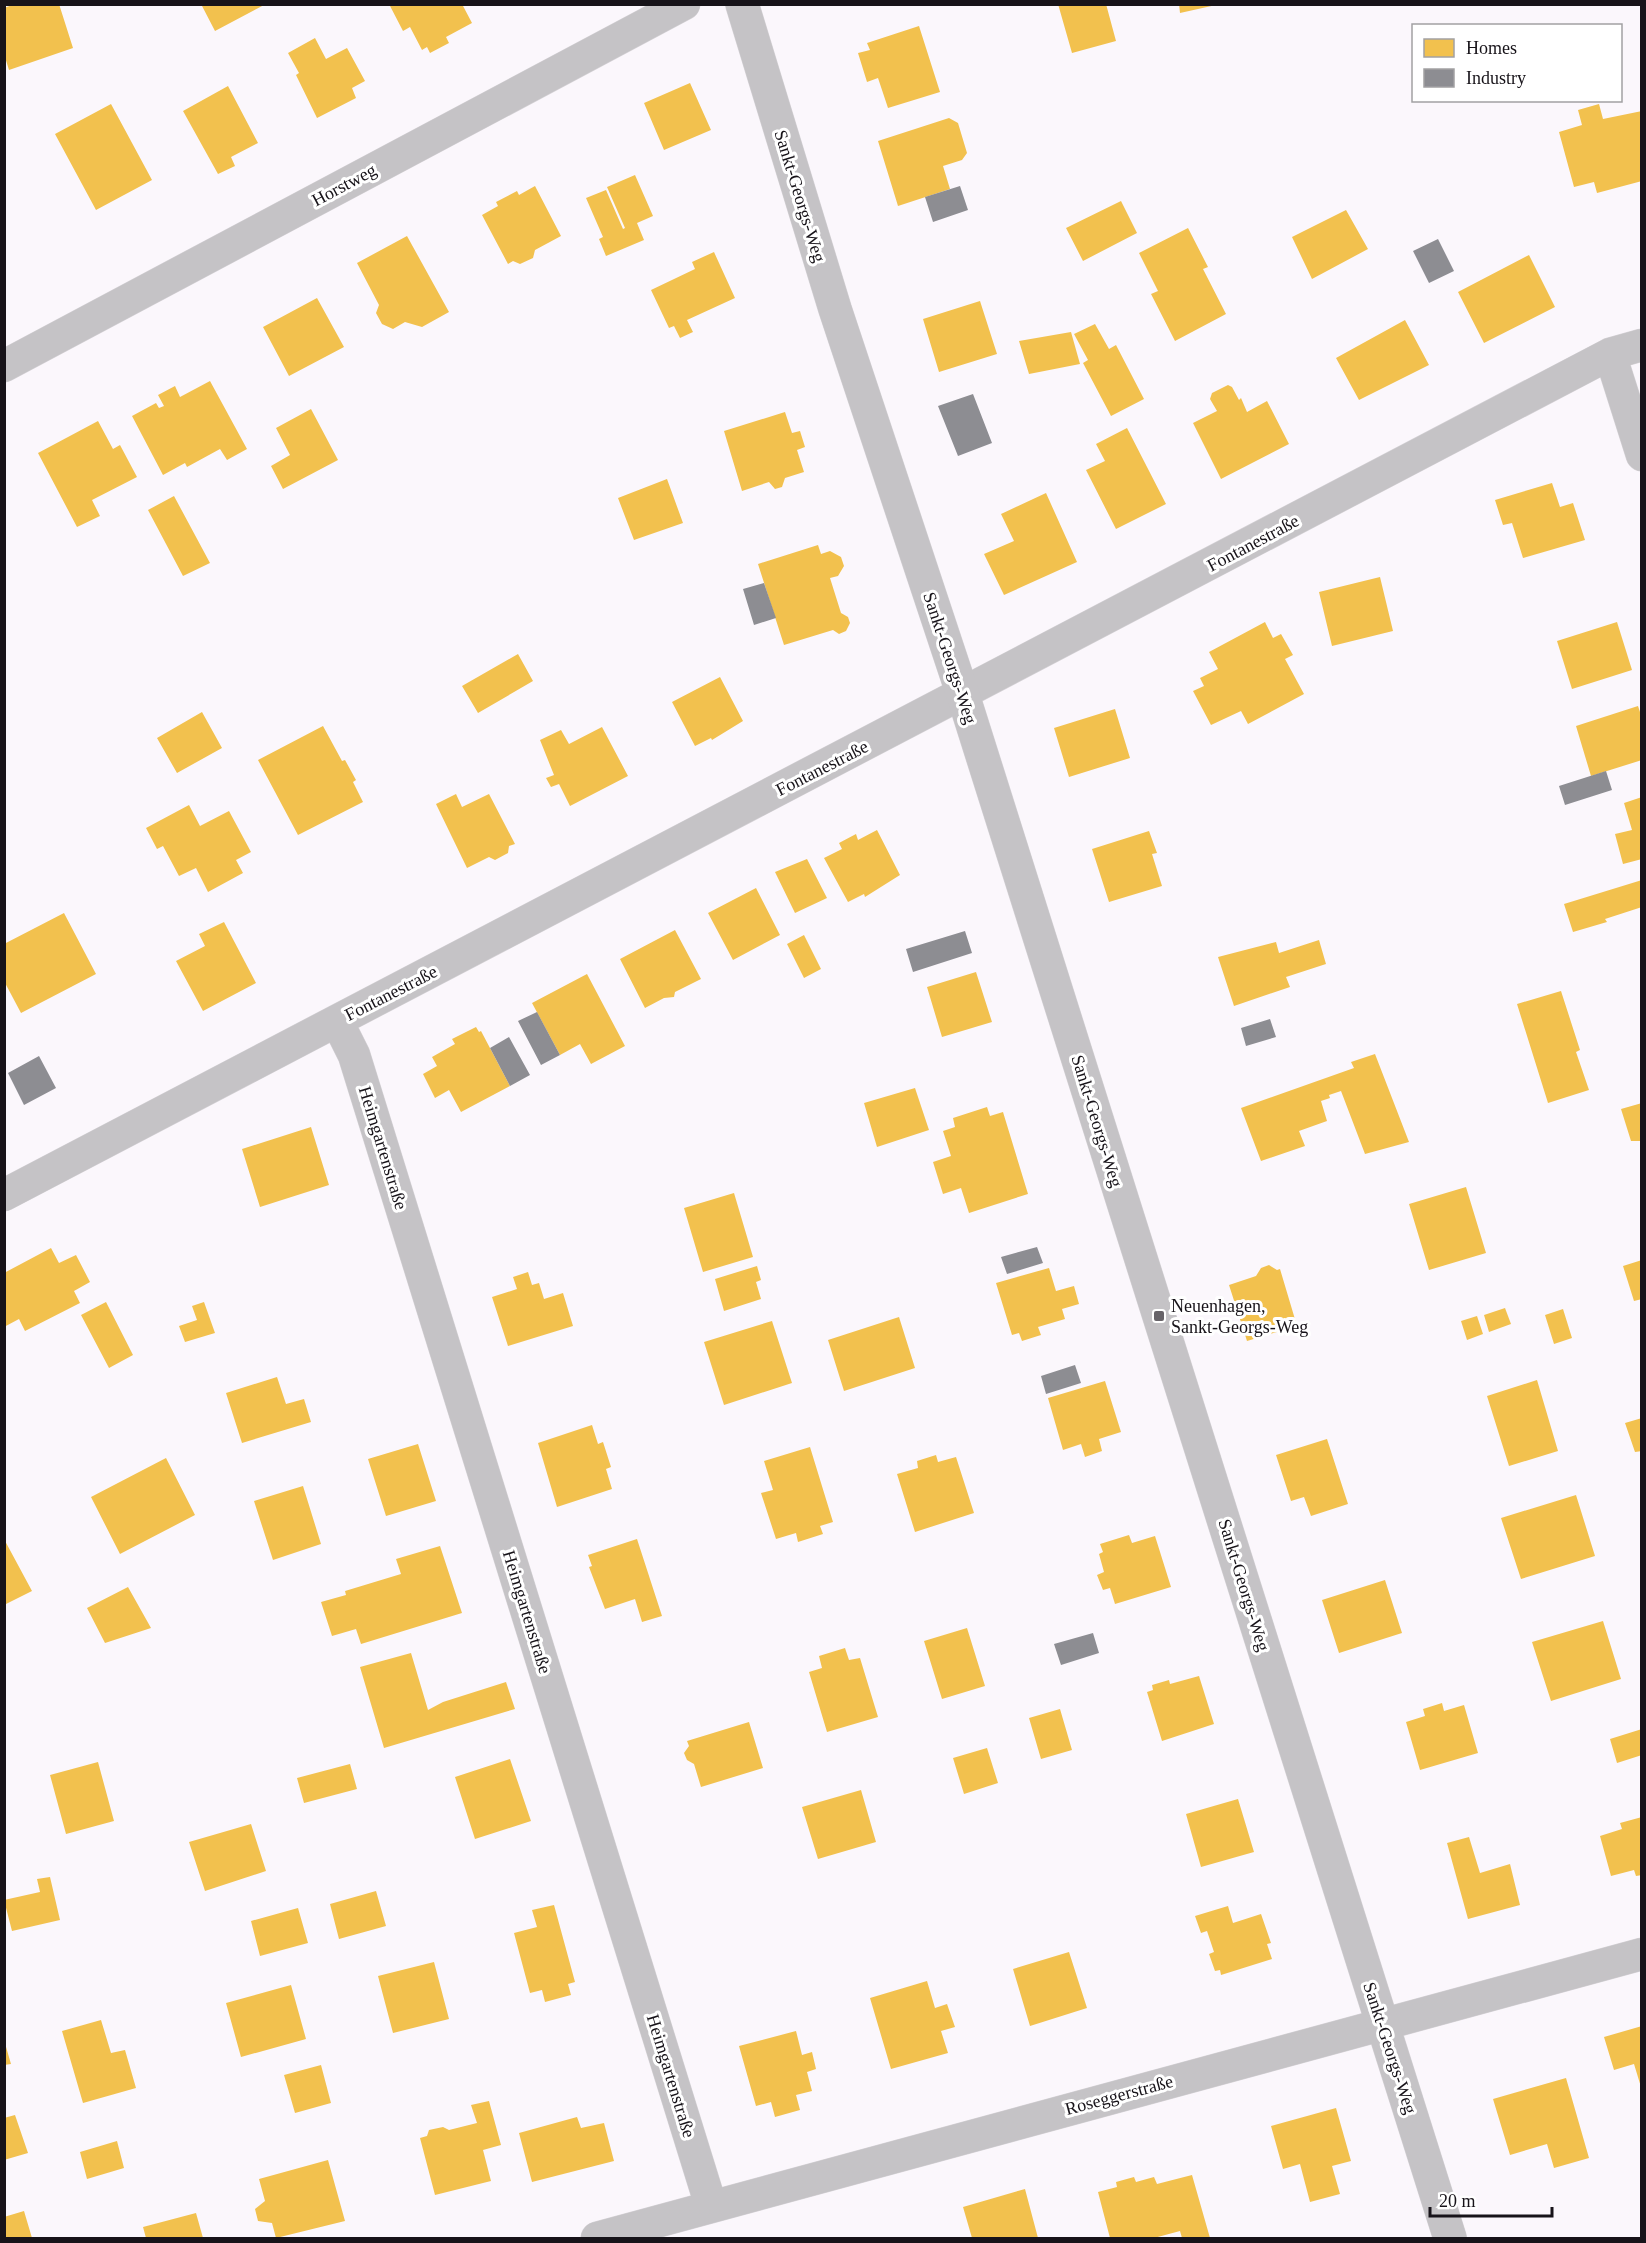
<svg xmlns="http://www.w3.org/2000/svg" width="1646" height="2243" font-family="Georgia,serif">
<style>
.homes{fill:#f2c14e}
.industry{fill:#8d8d92}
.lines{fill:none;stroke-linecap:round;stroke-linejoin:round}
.minor-casing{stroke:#d6d3d7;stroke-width:33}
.tertiary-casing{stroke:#d6d3d7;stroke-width:34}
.minor{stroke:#c5c3c6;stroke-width:32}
.tertiary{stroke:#c5c3c6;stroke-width:33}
.poi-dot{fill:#676368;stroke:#fff;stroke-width:2}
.labels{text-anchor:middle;stroke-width:6;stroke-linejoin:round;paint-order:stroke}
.street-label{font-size:18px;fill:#171319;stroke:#fff}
.poi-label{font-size:18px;fill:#171319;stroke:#fff;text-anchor:start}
</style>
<rect width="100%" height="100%" fill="#fbf7fc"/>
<path class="homes" d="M15,4H59L73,48L9,70L4,54V8Z
M201,4H266L215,31Z
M389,4H462L472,23L446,37L449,43L430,53L427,47L422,50L410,27L403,31Z
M1058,4H1106L1116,41L1072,53Z
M1179,4H1215L1216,5L1180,13Z
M919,26L940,92L888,108L878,78L867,82L858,53L870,50L867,43Z
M315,38L326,59L347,48L365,81L352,88L356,98L317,118L296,75L299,73L288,53Z
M690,83L711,130L664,150L644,103Z
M228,86L258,143L231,157L235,166L218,174L183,111Z
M111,104L152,180L96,210L55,134Z
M1599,104L1603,119L1642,111V181L1597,193L1594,182L1574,187L1559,132L1582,125L1578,110Z
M949,118L958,123L967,153L962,160L943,166L950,189L898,206L878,141Z
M635,175L653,216L637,223L644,240L606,256L599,239L603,237L586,198L606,190L623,229L625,228L607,187Z
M535,186L561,236L535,250L533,258L520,264L513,261L508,264L482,215L498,206L496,202L517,191L519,195Z
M1121,201L1137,233L1083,261L1066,228Z
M1346,210L1368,249L1312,279L1292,237Z
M1188,228L1208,267L1203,269L1226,314L1175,341L1151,294L1158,291L1139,253Z
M407,236L449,312L422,327L405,322L393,329L382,324L376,313L379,305L357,263Z
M714,252L735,298L687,320L693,332L680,338L674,326L669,328L651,290L695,269L692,262Z
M1529,255L1555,307L1484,343L1458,292Z
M317,298L344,347L289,376L263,327Z
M980,301L997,354L939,372L923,319Z
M1405,320L1429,365L1359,400L1336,358Z
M1095,324L1109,349L1116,345L1144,399L1111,416L1083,363L1088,360L1074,334Z
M1071,332L1080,364L1029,374L1019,341Z
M210,381L247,449L227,460L220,449L187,467L185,463L163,475L132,416L156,403L159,408L164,406L158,395L175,386L180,397Z
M1228,385L1232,387L1239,400L1241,398L1247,412L1267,401L1289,444L1221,479L1193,423L1217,411L1210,399L1212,393Z
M311,409L338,460L283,489L271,466L290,455L276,428Z
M785,412L792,433L800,431L805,447L797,450L804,472L785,478L782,487L775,489L769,482L742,491L724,431Z
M98,421L113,449L120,445L137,477L92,500L100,516L77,527L38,453Z
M1127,428L1166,504L1116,529L1086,470L1105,461L1096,444Z
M667,479L683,523L634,540L618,498Z
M1552,483L1560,507L1573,503L1585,540L1523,558L1512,523L1503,525L1495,500Z
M1046,493L1077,562L1004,595L984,554L1014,541L1001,514Z
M174,496L210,563L183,576L148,510Z
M818,545L821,554L830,551L841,557L844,566L838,576L830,578L841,613L848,617L850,623L846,631L839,634L833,630L784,645L758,564Z
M1380,577L1393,631L1332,646L1319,592Z
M1265,622L1273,638L1281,634L1293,655L1285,659L1304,694L1248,724L1241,711L1211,725L1193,691L1204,686L1200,678L1218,669L1209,652Z
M1617,622L1632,670L1572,689L1557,641Z
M518,654L533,681L478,713L462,686Z
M720,677L743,721L712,740L711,738L695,746L672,702Z
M1638,706L1642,718V760L1591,776L1576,726Z
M1115,709L1130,758L1069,777L1054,728Z
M202,712L222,748L177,773L157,738Z
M323,726L342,761L345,760L356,780L353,782L363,802L298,835L258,760Z
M602,727L628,776L570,806L559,784L551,787L546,778L554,775L540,740L561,730L569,744Z
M456,794L462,807L489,794L515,844L509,846L508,853L495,860L489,857L467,868L436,804Z
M1642,797V859L1623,864L1615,834L1632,830L1624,803Z
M189,805L200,826L229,811L251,852L236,860L243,873L208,892L196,868L179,876L163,846L157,849L146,828Z
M877,830L900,875L865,897L864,894L848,902L824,858L842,849L839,843L856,834L858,840Z
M1149,831L1157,853L1152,854L1162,886L1109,902L1092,849Z
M807,859L827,898L795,913L775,872Z
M1642,880V907L1605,919L1607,922L1573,932L1564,904Z
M756,888L780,935L733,960L708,913Z
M64,913L96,974L21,1013L4,981V944Z
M224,922L256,983L203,1011L176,961L205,946L199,934Z
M675,930L701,979L675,992L674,997L664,998L645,1008L620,959Z
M804,935L821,969L804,978L787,944Z
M1319,940L1326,964L1286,977L1290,987L1234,1006L1218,957L1276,942L1279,953Z
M976,972L992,1022L942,1037L927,987Z
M587,974L625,1046L591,1064L580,1044L560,1055L532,1003Z
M1561,991L1580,1050L1576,1052L1589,1090L1548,1103L1517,1004Z
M476,1027L479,1032L481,1031L510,1086L461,1112L449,1090L435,1098L423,1074L437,1066L432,1057L455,1044L452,1039Z
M1375,1054L1409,1142L1365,1154L1341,1091L1329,1095L1330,1098L1321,1101L1327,1121L1299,1131L1305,1146L1261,1161L1241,1108L1354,1068L1351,1062Z
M915,1088L929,1130L877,1147L864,1103Z
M1642,1103V1141H1631L1621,1109Z
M987,1107L990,1116L1003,1112L1028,1194L969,1213L961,1188L943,1194L933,1162L951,1156L943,1131L955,1127L953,1118Z
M311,1127L329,1185L260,1207L242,1149Z
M1466,1187L1486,1253L1429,1270L1409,1204Z
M734,1193L753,1257L703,1272L684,1208Z
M51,1248L59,1263L76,1255L90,1282L74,1291L80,1303L25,1331L19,1319L4,1327V1273Z
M1642,1260V1299L1634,1301L1623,1266Z
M1269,1265L1277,1270L1280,1269L1297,1326L1247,1341L1229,1285L1256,1276L1261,1268Z
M757,1266L761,1280L756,1282L761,1299L724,1311L715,1279Z
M1049,1268L1056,1291L1074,1286L1079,1304L1062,1309L1065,1319L1038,1327L1041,1335L1022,1341L1019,1333L1012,1335L996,1283Z
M528,1272L532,1285L539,1283L544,1299L563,1293L573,1326L508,1346L492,1297L517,1289L513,1277Z
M106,1302L133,1355L109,1368L81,1315Z
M204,1302L215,1333L185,1342L179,1326L197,1320L192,1306Z
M1505,1308L1511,1324L1489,1332L1484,1315Z
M1563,1309L1572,1338L1554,1344L1545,1315Z
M1477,1316L1483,1334L1467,1340L1461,1321Z
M899,1317L915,1368L844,1391L828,1340Z
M772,1321L792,1383L724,1405L704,1342Z
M277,1377L286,1404L304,1399L311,1422L242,1443L226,1393Z
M1537,1380L1558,1451L1509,1466L1487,1396Z
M1105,1381L1121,1432L1099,1439L1102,1451L1085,1457L1081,1444L1063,1450L1048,1398Z
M1642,1418V1451L1635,1452L1625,1423Z
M592,1425L598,1444L603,1442L611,1467L606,1469L612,1489L557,1507L538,1443Z
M1327,1439L1348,1504L1311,1516L1304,1497L1291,1501L1276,1455Z
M418,1444L436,1501L386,1516L368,1459Z
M810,1447L833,1522L820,1526L823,1534L798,1542L796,1533L776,1539L761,1493L773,1490L764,1461Z
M936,1455L938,1462L956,1457L974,1513L915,1532L897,1474L918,1468L917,1461Z
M166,1458L195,1515L120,1554L91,1497Z
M303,1486L321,1544L273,1560L254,1501Z
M1576,1495L1595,1556L1521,1579L1501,1518Z
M1129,1535L1132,1543L1155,1536L1171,1587L1115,1604L1110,1588L1103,1590L1097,1575L1104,1572L1099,1554L1103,1552L1100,1544Z
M4,1539L32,1591L4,1605Z
M637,1539L662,1616L642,1622L635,1599L605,1609L589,1567L592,1566L588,1555Z
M440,1546L462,1613L361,1644L356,1629L332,1636L321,1602L346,1595L345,1591L401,1574L396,1559Z
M1385,1580L1402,1633L1339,1653L1322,1600Z
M128,1587L151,1628L105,1643L87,1608Z
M1603,1621L1621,1679L1551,1701L1532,1642Z
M967,1628L985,1686L942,1699L924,1641Z
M845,1648L849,1660L860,1658L878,1717L827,1732L809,1672L822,1668L819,1656Z
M411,1653L428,1710L443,1702L506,1682L515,1709L384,1748L360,1667Z
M1199,1676L1214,1724L1162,1741L1147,1692L1153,1690L1152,1685L1169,1680L1170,1684Z
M1442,1703L1444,1711L1464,1705L1478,1753L1420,1770L1406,1722L1425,1716L1423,1709Z
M1060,1709L1072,1750L1041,1759L1029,1718Z
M749,1722L763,1768L701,1787L694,1764L687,1760L684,1753L689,1746L687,1741Z
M1642,1729V1755L1617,1763L1610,1739Z
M987,1748L998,1783L964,1794L953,1758Z
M510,1759L531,1821L475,1839L455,1777Z
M98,1762L114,1821L66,1834L50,1775Z
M350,1764L357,1789L304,1803L297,1778Z
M861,1790L876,1842L818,1859L802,1807Z
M1238,1799L1254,1852L1201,1867L1186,1814Z
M1642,1817V1875L1636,1876L1634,1870L1611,1876L1600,1836L1622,1829L1620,1823Z
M251,1824L266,1871L205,1891L189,1842Z
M1469,1837L1480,1873L1510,1864L1520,1905L1468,1919L1447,1843Z
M50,1877L60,1920L12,1931L4,1900L40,1892L37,1879Z
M376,1891L386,1926L339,1939L330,1904Z
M554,1905L575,1982L568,1984L571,1995L545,2002L542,1990L530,1993L514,1933L537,1927L532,1910Z
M1228,1906L1233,1923L1261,1914L1271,1943L1267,1944L1272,1959L1221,1975L1220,1970L1215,1971L1209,1954L1214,1952L1207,1931L1201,1933L1195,1916Z
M298,1908L308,1943L260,1956L251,1921Z
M1069,1952L1087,2008L1030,2026L1013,1969Z
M434,1962L449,2019L393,2033L378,1976Z
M927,1981L935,2008L947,2004L955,2027L941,2031L948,2053L891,2069L870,1998Z
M291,1985L306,2039L241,2057L226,2003Z
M101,2020L111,2053L125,2050L136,2088L83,2103L62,2031Z
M1642,2026V2087H1641L1634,2064L1614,2070L1604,2037Z
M796,2031L802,2055L812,2052L816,2069L807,2072L812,2091L796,2095L800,2110L775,2117L771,2102L756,2106L739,2046Z
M4,2040L11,2064L4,2065Z
M321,2065L331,2103L295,2113L284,2075Z
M1566,2078L1589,2158L1554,2168L1547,2144L1510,2155L1493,2099Z
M489,2101L501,2145L483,2150L491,2181L435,2195L420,2138L427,2136L429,2130L443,2127L449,2130L477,2123L471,2105Z
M1336,2108L1351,2161L1332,2166L1340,2194L1310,2202L1300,2164L1283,2169L1271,2126Z
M15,2115L28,2153L4,2160V2118Z
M577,2117L581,2128L604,2123L614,2161L532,2182L519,2133Z
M117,2141L124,2168L87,2179L80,2152Z
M328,2160L345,2221L276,2238L272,2223L258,2221L255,2209L265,2201L259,2179Z
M1192,2175L1210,2238H1182L1180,2231L1154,2238H1110L1098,2192L1117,2187L1116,2182L1134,2177L1136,2182L1154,2177L1157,2184Z
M1025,2189L1038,2238H972L963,2207Z
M24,2211L32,2238H4V2217Z
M196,2213L203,2238H146L143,2227Z"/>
<path class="industry" d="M960,186L968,210L933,222L925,197Z
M1438,239L1454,271L1429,283L1413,251Z
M973,394L992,443L958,456L938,406Z
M764,583L776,618L754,625L743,589Z
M1606,771L1612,790L1565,805L1559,786Z
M965,931L972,953L913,972L906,949Z
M537,1012L560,1055L541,1065L518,1021Z
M1270,1019L1276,1037L1246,1046L1241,1028Z
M509,1037L530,1075L510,1086L490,1048Z
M39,1056L56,1088L24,1105L8,1073Z
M1037,1247L1043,1263L1007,1274L1001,1257Z
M1075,1365L1081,1383L1046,1394L1041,1376Z
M1093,1633L1099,1653L1061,1665L1054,1644Z"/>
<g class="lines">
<g class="minor-casing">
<path id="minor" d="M1610,354L1642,455
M4,366L684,4
M337,1021L354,1055L711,2206
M4,1195L1610,354L1642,345
M597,2238L1642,1954"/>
</g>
<g class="tertiary-casing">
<path id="tertiary" d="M742,4L835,309L963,695L1450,2238"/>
</g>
<use href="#minor" class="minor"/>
<use href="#tertiary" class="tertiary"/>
</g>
<rect class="poi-dot" x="1153" y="1310" width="12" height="12" rx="3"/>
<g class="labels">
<g class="street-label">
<text transform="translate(344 185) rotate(-28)" y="6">Horstweg</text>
<text transform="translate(800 196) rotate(73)" y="6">Sankt-Georgs-Weg</text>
<text transform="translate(1253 543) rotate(-28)" y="6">Fontanestraße</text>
<text transform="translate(950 658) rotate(72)" y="6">Sankt-Georgs-Weg</text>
<text transform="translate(822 768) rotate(-27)" y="6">Fontanestraße</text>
<text transform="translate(391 993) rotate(-27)" y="6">Fontanestraße</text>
<text transform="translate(1097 1121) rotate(73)" y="6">Sankt-Georgs-Weg</text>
<text transform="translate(383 1148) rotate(73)" y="6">Heimgartenstraße</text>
<text transform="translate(1244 1585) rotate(73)" y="6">Sankt-Georgs-Weg</text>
<text transform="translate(527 1612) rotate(73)" y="6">Heimgartenstraße</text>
<text transform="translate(1390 2048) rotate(72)" y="6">Sankt-Georgs-Weg</text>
<text transform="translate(671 2076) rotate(73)" y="6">Heimgartenstraße</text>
<text transform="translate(1119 2095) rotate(-15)" y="6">Roseggerstraße</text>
</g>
<g class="poi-label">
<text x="1171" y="1312">Neuenhagen,<tspan x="1171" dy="21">Sankt-Georgs-Weg</tspan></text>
</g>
</g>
<rect width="1646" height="2243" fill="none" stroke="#171319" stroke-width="12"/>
<rect x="1412" y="24" width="210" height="78" fill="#ffffff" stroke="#a2a1a3" stroke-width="1.5"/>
<rect x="1424" y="39" width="30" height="18" fill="#f2c14e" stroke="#a2a1a3" stroke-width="1.5"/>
<text x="1466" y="54" font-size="18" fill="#171319">Homes</text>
<rect x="1424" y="69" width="30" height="18" fill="#8d8d92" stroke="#a2a1a3" stroke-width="1.5"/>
<text x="1466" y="84" font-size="18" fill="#171319">Industry</text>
<path d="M1430 2207v9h122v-9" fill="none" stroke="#171319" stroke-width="3"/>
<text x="1439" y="2207" font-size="18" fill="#171319" stroke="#ffffff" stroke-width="4.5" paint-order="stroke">20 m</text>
</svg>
